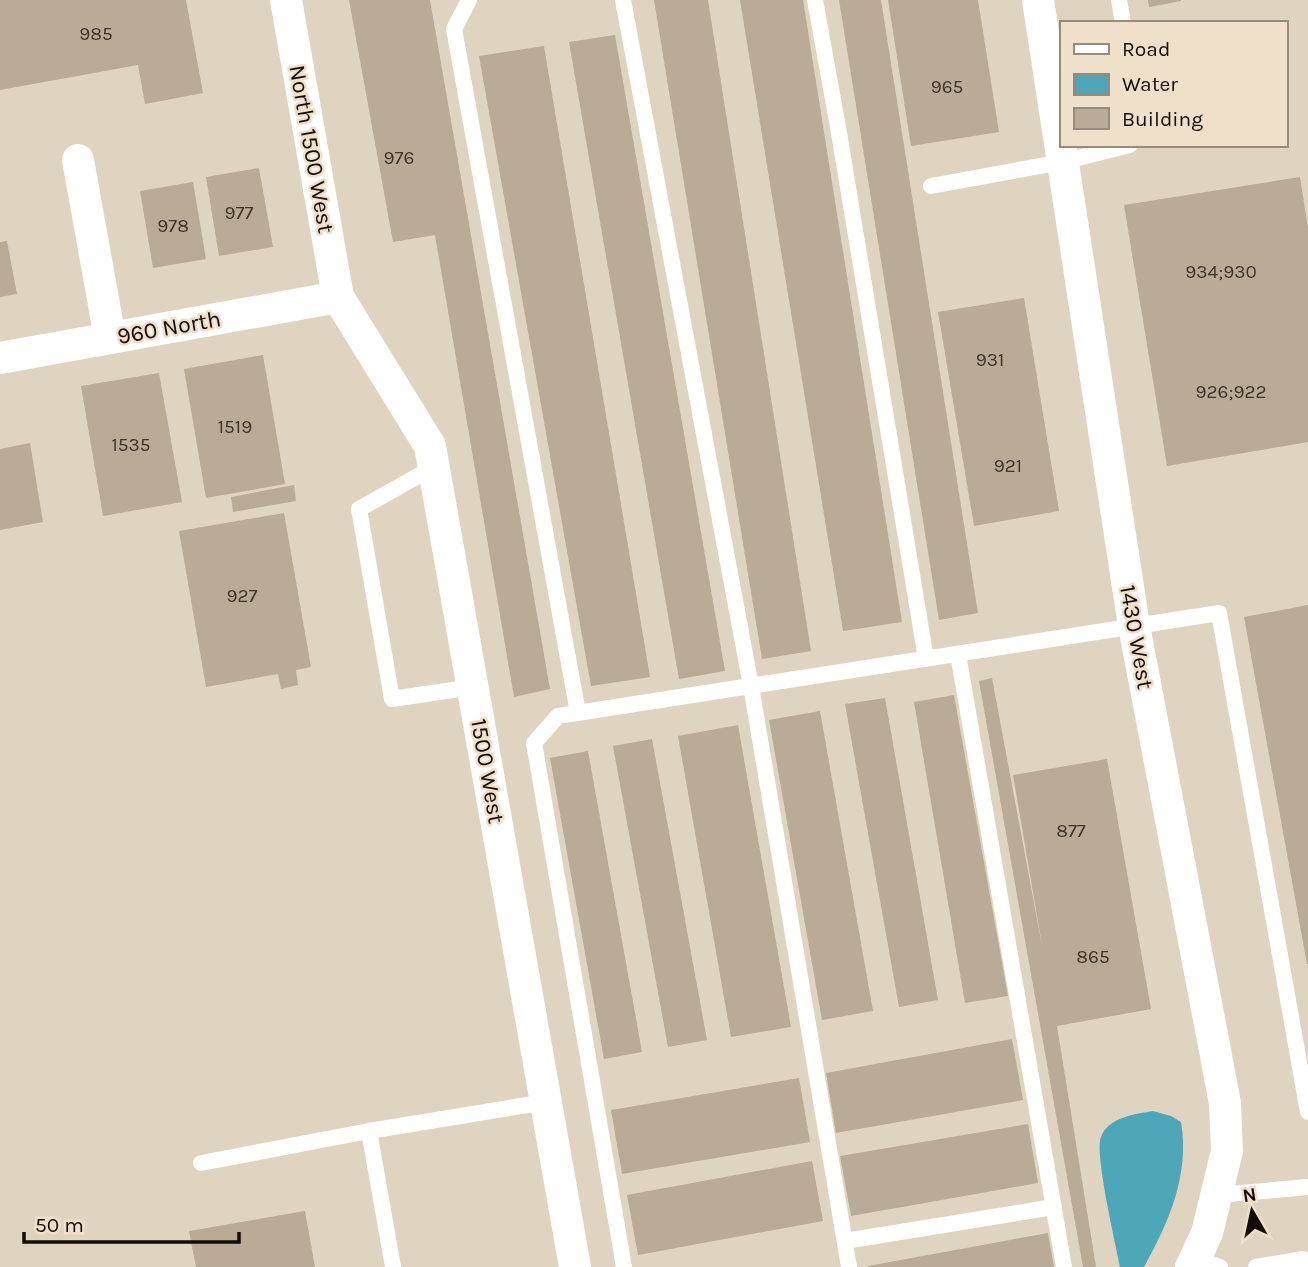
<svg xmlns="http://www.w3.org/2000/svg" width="1308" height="1267" font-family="Karla,sans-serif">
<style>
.industrial{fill:#dfd4bf;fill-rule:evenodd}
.water{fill:#4ea7b8}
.building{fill:#baab96}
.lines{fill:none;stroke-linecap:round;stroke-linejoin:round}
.lane{stroke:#fff;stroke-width:16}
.street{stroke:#fff;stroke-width:32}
.labels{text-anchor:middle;stroke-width:5;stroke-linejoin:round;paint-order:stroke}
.number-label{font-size:19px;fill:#3c342a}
.street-label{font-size:23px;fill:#120d06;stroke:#f0e0ca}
</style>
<rect width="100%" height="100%" fill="#f0e0ca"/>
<path class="industrial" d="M0,0H1308V1267H0ZM1061,23H1285V145H1061Z"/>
<path class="water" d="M1153,1111L1171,1116L1181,1122C1190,1174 1169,1222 1144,1267H1120C1116,1245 1094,1152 1101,1137C1108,1117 1136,1114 1153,1111Z"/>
<path class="building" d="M0,0H186L203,93L145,104L138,65L0,90Z
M349,0H430L550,689L514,697L435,235L393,242Z
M654,0H708L811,651L762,659Z
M740,0H803L902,622L843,631Z
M839,0H881L978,613L939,620Z
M888,0H978L999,132L911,146Z
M1148,0H1181V1L1149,7Z
M615,35L725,671L679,679L569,42Z
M544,46L650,677L591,686L479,56Z
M259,168L273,247L219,256L206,177Z
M1300,177L1308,228V442L1167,466L1124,205Z
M193,182L206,259L153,268L140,191Z
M7,241L17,294L0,297V242Z
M1024,298L1059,511L974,526L938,312Z
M263,355L285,484L206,498L184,369Z
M159,373L182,502L103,516L81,386Z
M30,443L43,522L0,530V449Z
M294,485L296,501L233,512L231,497Z
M284,513L311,667L296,670L298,685L281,689L278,674L206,687L179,531Z
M1308,605V964H1307L1244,617Z
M992,678L1043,951L1013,775L1107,759L1151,1009L1057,1026L1096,1267H1083L979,681Z
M954,695L1008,996L965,1003L914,702Z
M885,698L938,1000L899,1007L845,704Z
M820,711L873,1011L822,1020L769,720Z
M738,725L791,1027L731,1037L678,736Z
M652,739L707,1040L668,1047L613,746Z
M588,751L642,1052L604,1059L550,758Z
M1012,1039L1023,1100L836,1133L826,1073Z
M799,1078L810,1142L622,1174L611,1110Z
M1028,1124L1038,1183L851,1216L840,1156Z
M812,1161L823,1221L638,1255L627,1195Z
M305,1211L315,1267H196L189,1231Z
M1048,1233L1054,1267H868V1266Z"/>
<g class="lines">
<path class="lane" d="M469,0L454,29L578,713
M623,0L751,686L849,1267
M815,0L838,127L926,659
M1119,0L1123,23
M931,186L1062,162L1130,145
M434,467L359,509L392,699L473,687
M958,654L1064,1267
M201,1163L369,1131
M1218,1195L1308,1187
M845,1241L1054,1207
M1195,1258L1220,1267
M393,1267L369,1131L546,1102
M624,1267L534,743L558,716L1219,613L1308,1112
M1256,1267L1303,1259L1305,1267"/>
<path class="street" d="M286,0L338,297L430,446L575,1267
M1038,0L1134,626L1225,1103L1227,1151L1207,1233L1191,1267
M78,160L110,338
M0,358L338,297"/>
</g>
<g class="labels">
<g class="number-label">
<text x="96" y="40">985</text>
<text x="947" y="93">965</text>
<text x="399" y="164">976</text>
<text x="239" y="219">977</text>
<text x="173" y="232">978</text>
<text x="1221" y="278">934;930</text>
<text x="990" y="366">931</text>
<text x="1231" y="398">926;922</text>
<text x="235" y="433">1519</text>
<text x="131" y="451">1535</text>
<text x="1008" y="472">921</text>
<text x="242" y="602">927</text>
<text x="1071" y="837">877</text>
<text x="1093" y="963">865</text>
</g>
<g class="street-label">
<text transform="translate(312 149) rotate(80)" y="8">North 1500 West</text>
<text transform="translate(169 327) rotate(-10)" y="8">960 North</text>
<text transform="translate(1137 637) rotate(80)" y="8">1430 West</text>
<text transform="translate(488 771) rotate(80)" y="8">1500 West</text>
</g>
</g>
<rect x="1060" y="21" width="228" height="126" fill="#f0e0ca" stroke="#978c7c" stroke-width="2"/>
<rect x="1074" y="44" width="35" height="10" fill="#ffffff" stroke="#978c7c" stroke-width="2"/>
<text x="1122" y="56" font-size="21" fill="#120d06">Road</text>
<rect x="1074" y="74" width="35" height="21" fill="#4ea7b8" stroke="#978c7c" stroke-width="2"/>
<text x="1122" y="91" font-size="21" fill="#120d06">Water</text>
<rect x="1074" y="108" width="35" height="21" fill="#baab96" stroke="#978c7c" stroke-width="2"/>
<text x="1122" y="126" font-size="21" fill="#120d06">Building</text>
<g transform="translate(1252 1211) rotate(351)" stroke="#f0e0ca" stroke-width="5" paint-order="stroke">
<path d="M0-5L12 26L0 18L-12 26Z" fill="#120d06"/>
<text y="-10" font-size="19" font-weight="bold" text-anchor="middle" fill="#120d06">N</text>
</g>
<path d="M24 1232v10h215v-10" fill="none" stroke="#120d06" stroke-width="3.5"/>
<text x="35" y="1232" font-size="21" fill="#120d06" stroke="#f0e0ca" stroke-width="5" paint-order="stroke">50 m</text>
</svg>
